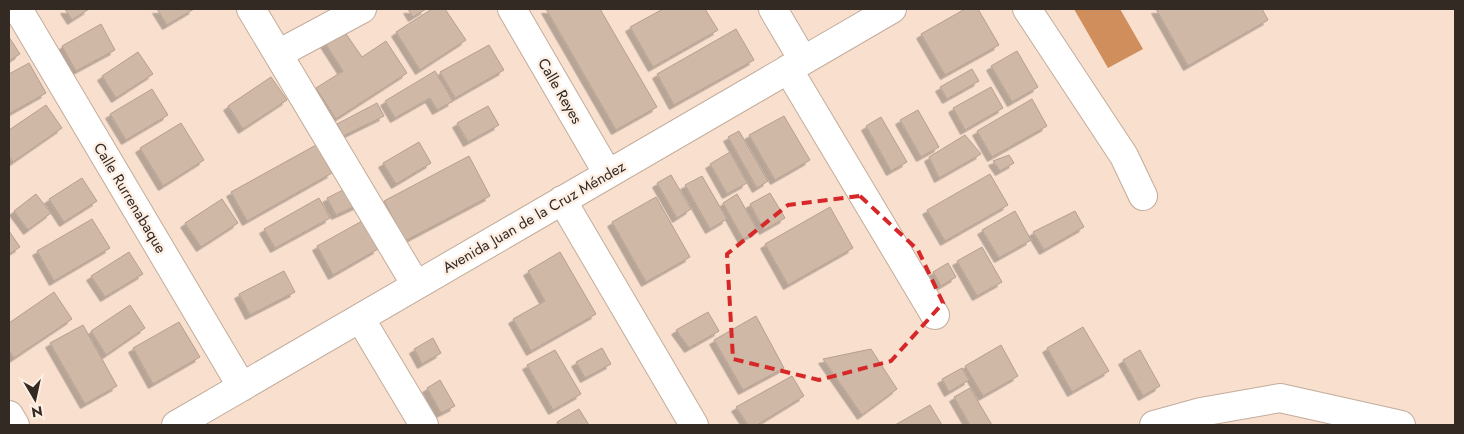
<svg xmlns="http://www.w3.org/2000/svg" width="1464" height="434" font-family="Jost,sans-serif">
<style>
.water{fill:#cf8e5c}
.building{fill:#d0b8a7;stroke:#b69f8f;filter:url(#shadow)}
.lines{fill:none;stroke-linecap:round;stroke-linejoin:round}
.minor-casing{stroke:#c3ac9b;stroke-width:30}
.minor{stroke:#fff;stroke-width:28}
.marked{fill:none;stroke:#d62828;stroke-width:4;stroke-dasharray:10 6;stroke-linejoin:round}
.labels{text-anchor:middle;stroke-width:5;stroke-linejoin:round;paint-order:stroke}
.street-label{font-size:15px;fill:#342a24;stroke:#feefe4}
</style>
<defs>
<filter id="shadow"><feDropShadow dx="-4.5" dy="4.5" stdDeviation="0" flood-color="#0004"/></filter>
</defs>
<rect width="100%" height="100%" fill="#f8dfce"/>
<path class="water" d="M1074,9H1120L1143,49L1108,68Z"/>
<path class="building" d="M65,9H89L72,20Z
M157,9H194L167,25Z
M408,9H426L413,17Z
M432,9H445L466,40L420,70L396,32Z
M546,9H600L657,107L616,130Z
M663,9H705L718,30L653,67L630,27Z
M965,9H978L999,45L945,75L921,34Z
M1156,9H1262L1268,20L1188,66Z
M101,24L115,50L76,71L62,46Z
M736,29L754,60L674,105L657,74Z
M344,31L362,57L386,41L407,73L336,119L316,88L343,71L325,43Z
M9,37L20,54L9,61Z
M489,45L504,70L455,98L440,72Z
M1017,51L1038,87L1012,102L991,66Z
M138,52L153,74L116,98L102,76Z
M29,63L46,93L9,114V74Z
M972,69L979,81L947,99L940,87Z
M435,71L453,101L437,110L430,98L395,118L385,101Z
M271,77L287,100L243,129L228,106Z
M991,87L1003,108L965,130L953,108Z
M152,89L168,115L126,140L110,114Z
M1032,99L1047,126L992,157L977,131Z
M377,103L384,116L343,136L337,124Z
M46,105L62,128L13,162L9,156V130Z
M488,106L499,125L468,142L457,123Z
M918,110L939,147L921,157L900,120Z
M784,116L810,160L775,180L749,135Z
M881,117L907,162L891,171L866,126Z
M181,123L204,160L163,186L140,148Z
M739,131L768,181L757,188L728,137Z
M965,135L981,154L939,178L929,157Z
M419,142L431,163L396,184L383,163Z
M316,145L332,173L247,221L231,192Z
M730,152L747,183L727,194L710,164Z
M1009,155L1014,163L1000,171L993,161Z
M469,156L490,196L405,241L384,201Z
M990,174L1008,205L945,241L927,210Z
M671,175L691,209L677,218L657,183Z
M702,176L727,219L710,229L685,185Z
M82,178L97,201L64,222L49,199Z
M349,187L358,205L336,215L327,198Z
M770,193L785,218L764,230L750,204Z
M36,194L51,213L28,230L14,211Z
M737,194L758,231L743,239L723,203Z
M656,197L690,257L646,282L612,222Z
M319,198L330,218L275,248L264,229Z
M222,199L238,223L201,247L185,223Z
M830,207L853,248L788,285L765,244Z
M1015,211L1031,240L999,258L982,230Z
M1075,211L1084,227L1044,250L1033,232Z
M92,219L110,248L54,281L37,251Z
M362,221L378,249L333,275L317,246Z
M9,231L20,247L9,254Z
M982,247L1002,282L977,296L957,261Z
M129,252L143,274L105,297L91,276Z
M560,252L596,314L531,351L513,319L545,301L528,271Z
M948,263L956,277L941,286L933,272Z
M284,271L295,292L250,315L239,294Z
M54,292L72,319L14,358L9,351V323Z
M130,305L145,328L106,355L91,331Z
M708,312L719,331L689,348L676,330Z
M756,316L784,368L743,390L714,340Z
M179,322L200,357L153,384L133,348Z
M83,325L117,386L85,404L50,343Z
M1083,327L1109,371L1072,392L1047,348Z
M433,338L441,353L422,364L414,349Z
M1001,345L1018,376L983,396L965,366Z
M602,348L611,364L585,378L576,362Z
M871,349L897,389L862,415L823,359Z
M555,350L581,394L553,410L527,365Z
M1140,350L1160,386L1143,396L1123,360Z
M962,368L969,380L949,392L942,379Z
M792,376L804,396L757,425H748L736,407Z
M440,380L455,406L441,413L427,388Z
M970,388L992,425H970L954,397Z
M930,405L942,425H895Z
M579,409L589,425H559L557,422Z"/>
<g class="lines">
<g class="minor-casing">
<path id="minor" d="M18,9L242,387
M251,9L416,285
M512,9L608,174
M773,9L803,60
M1027,9L1124,156L1143,196
M278,54L362,9
M788,69L935,315
M562,200L694,425
M360,318L424,425
M9,415L15,425
M176,425L892,9
M1154,425L1201,412L1280,398L1401,425"/>
</g>
<use href="#minor" class="minor"/>
</g>
<path class="marked" d="M860,196L918,250L943,303L891,361L819,380L733,359L727,254L788,205Z"/>
<g class="labels">
<g class="street-label">
<text transform="translate(560 91) rotate(60)" y="5">Calle Reyes</text>
<text transform="translate(130 198) rotate(59)" y="5">Calle Rurrenabaque</text>
<text transform="translate(534 217) rotate(-30)" y="5">Avenida Juan de la Cruz Méndez</text>
</g>
</g>
<rect width="1464" height="434" fill="none" stroke="#342a24" stroke-width="20"/>
<g transform="translate(35 399) rotate(171)" stroke="#feefe4" stroke-width="4" paint-order="stroke">
<path d="M0-4L9 19L0 12L-9 19Z" fill="#342a24"/>
<text y="-8" font-size="14" font-weight="bold" text-anchor="middle" fill="#342a24">N</text>
</g>
</svg>
